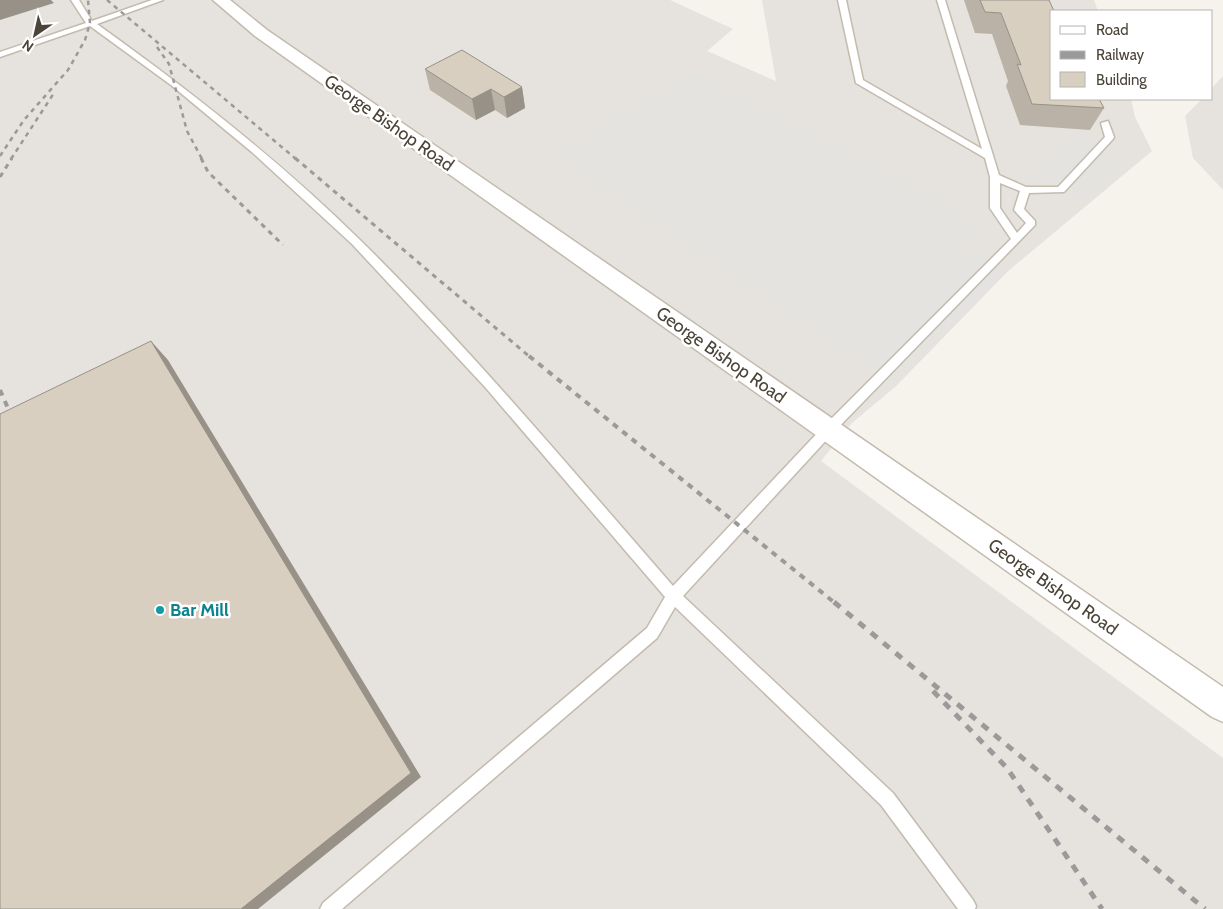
<svg xmlns="http://www.w3.org/2000/svg" width="1223" height="909" font-family="Cabin,sans-serif">
<style>
.industrial{fill:#e6e2dd}
.parking{fill:#e5e3e0}
.lines{fill:none;stroke-linecap:round;stroke-linejoin:round}
.lane-casing{stroke:#c2bbae;stroke-width:3}
.street-casing{stroke:#c2bbae;stroke-width:3}
.lane{fill:#fff;fill-rule:evenodd}
.street{fill:#fff;fill-rule:evenodd}
.rail-far3{stroke:#9a9a9a;stroke-width:2.5;stroke-dasharray:4.5 4.5;stroke-linecap:butt}
.rail-far2{stroke:#9a9a9a;stroke-width:3;stroke-dasharray:5 5;stroke-linecap:butt}
.rail-far1{stroke:#9a9a9a;stroke-width:4;stroke-dasharray:6 6;stroke-linecap:butt}
.rail{stroke:#9a9a9a;stroke-width:5;stroke-dasharray:8 8;stroke-linecap:butt}
.wall{fill:#bab2a6}
.shaded-wall{fill:#979187}
.building{fill:#d8cfc1;stroke:#979187}
.culture-dot{fill:#0f9aa8;stroke:#fff;stroke-width:2}
.labels{text-anchor:middle;stroke-width:5;stroke-linejoin:round;paint-order:stroke}
.street-label{font-size:18px;fill:#4b4439;stroke:#fff}
.culture-label{font-size:18px;font-weight:bold;fill:#0d838f;stroke:#fff;text-anchor:start}
</style>
<rect width="100%" height="100%" fill="#f6f3ec"/>
<path class="industrial" d="M0,0H670L733,29L707,51L776,81L762,0H1094L1098,11H1052V99H1131L1135,117L1152,151L1007,272L895,387L852,423L821,461L1223,758V909H0Z
M1223,76V190L1193,158L1185,116L1202,99H1212V88Z"/>
<path class="parking" d="M696,68L989,224L964,247L1007,272L895,387L548,153Z
M1076,131L1129,155L1080,203L1026,175Z"/>
<g class="lines">
<g class="lane-casing">
<path id="lane" d="M71,0H79L92,21L152,0H163L97,24C189,90 279,160 360,240C471,349 571,469 673,586L824,426L1011,239L990,208V177L985,158L856,83L838,0H846L863,80L982,149L937,0H945L999,175L1026,187H1058L1105,137L1101,123L1108,121L1114,137L1113,139L1064,192L1029,193L1024,209L1035,221V225L832,434L683,596L893,793L973,900L976,906L975,909H958L881,805L675,607L657,638L342,909H320L323,903L647,628L665,597L485,387L352,244L253,153L171,85L90,26L0,57V52L86,23ZM1000,183L1020,191L1014,210L1026,223L1017,233L1000,208Z"/>
</g>
<g class="street-casing">
<path id="street" d="M213,0H230L267,30L1223,687V722L1212,717L255,36Z"/>
</g>
<use href="#lane" class="lane"/>
<use href="#street" class="street"/>
<path class="rail-far3" d="M107,0L296,159
M157,47L169,64L187,131L202,159
M0,156L24,120L68,70L85,40L90,23L88,0
M11,159L54,93"/>
<path class="rail-far2" d="M201,158L208,172L283,245
M295,158L530,357
M0,177L12,158"/>
<path class="rail-far1" d="M529,356L835,603
M0,390L14,422"/>
<path class="rail" d="M834,602L1205,909
M933,691L1007,768L1102,909"/>
</g>
<path class="wall" d="M964,0H1049L1052,11L1104,108L1090,130L1020,125L1006,86L1008,81L992,34L975,33Z
M425,69L522,87L525,108L507,118L495,110L476,120L430,90Z"/>
<path class="shaded-wall" d="M0,0H51L54,3L0,20Z
M522,87L525,108L507,118L504,97Z
M491,89L495,110L476,120L472,99Z
M151,341L168,360L421,777L258,909H241Z"/>
<path class="building" d="M980,0H1049L1054,11H1052V99H1099L1104,108L1032,104L1017,64L1021,65L1001,13L985,12Z
M462,50L522,87L504,97L491,89L472,99L425,69Z
M151,341L411,773L241,909H0V414Z"/>
<circle class="culture-dot" cx="160" cy="610" r="5"/>
<g class="labels">
<g class="street-label">
<text transform="translate(389 123) rotate(35)" y="6">George Bishop Road</text>
<text transform="translate(721 355) rotate(35)" y="6">George Bishop Road</text>
<text transform="translate(1053 587) rotate(35)" y="6">George Bishop Road</text>
</g>
<g class="culture-label">
<text x="170" y="616">Bar Mill</text>
</g>
</g>
<rect x="1050" y="10" width="162" height="90" fill="#ffffff" stroke="#b7b4b0"/>
<rect x="1060" y="26" width="25" height="8" fill="#ffffff" stroke="#b7b4b0"/>
<text x="1096" y="35" font-size="15" fill="#4b4439">Road</text>
<rect x="1060" y="51" width="25" height="8" fill="#9a9a9a" stroke="#b7b4b0"/>
<text x="1096" y="60" font-size="15" fill="#4b4439">Railway</text>
<rect x="1060" y="72" width="25" height="15" fill="#d8cfc1" stroke="#b7b4b0"/>
<text x="1096" y="85" font-size="15" fill="#4b4439">Building</text>
<g transform="translate(35 35) rotate(214)" stroke="#ffffff" stroke-width="4" paint-order="stroke">
<path d="M0-4L9 19L0 12L-9 19Z" fill="#4b4439"/>
<text y="-8" font-size="14" font-weight="bold" text-anchor="middle" fill="#4b4439">N</text>
</g>
</svg>
